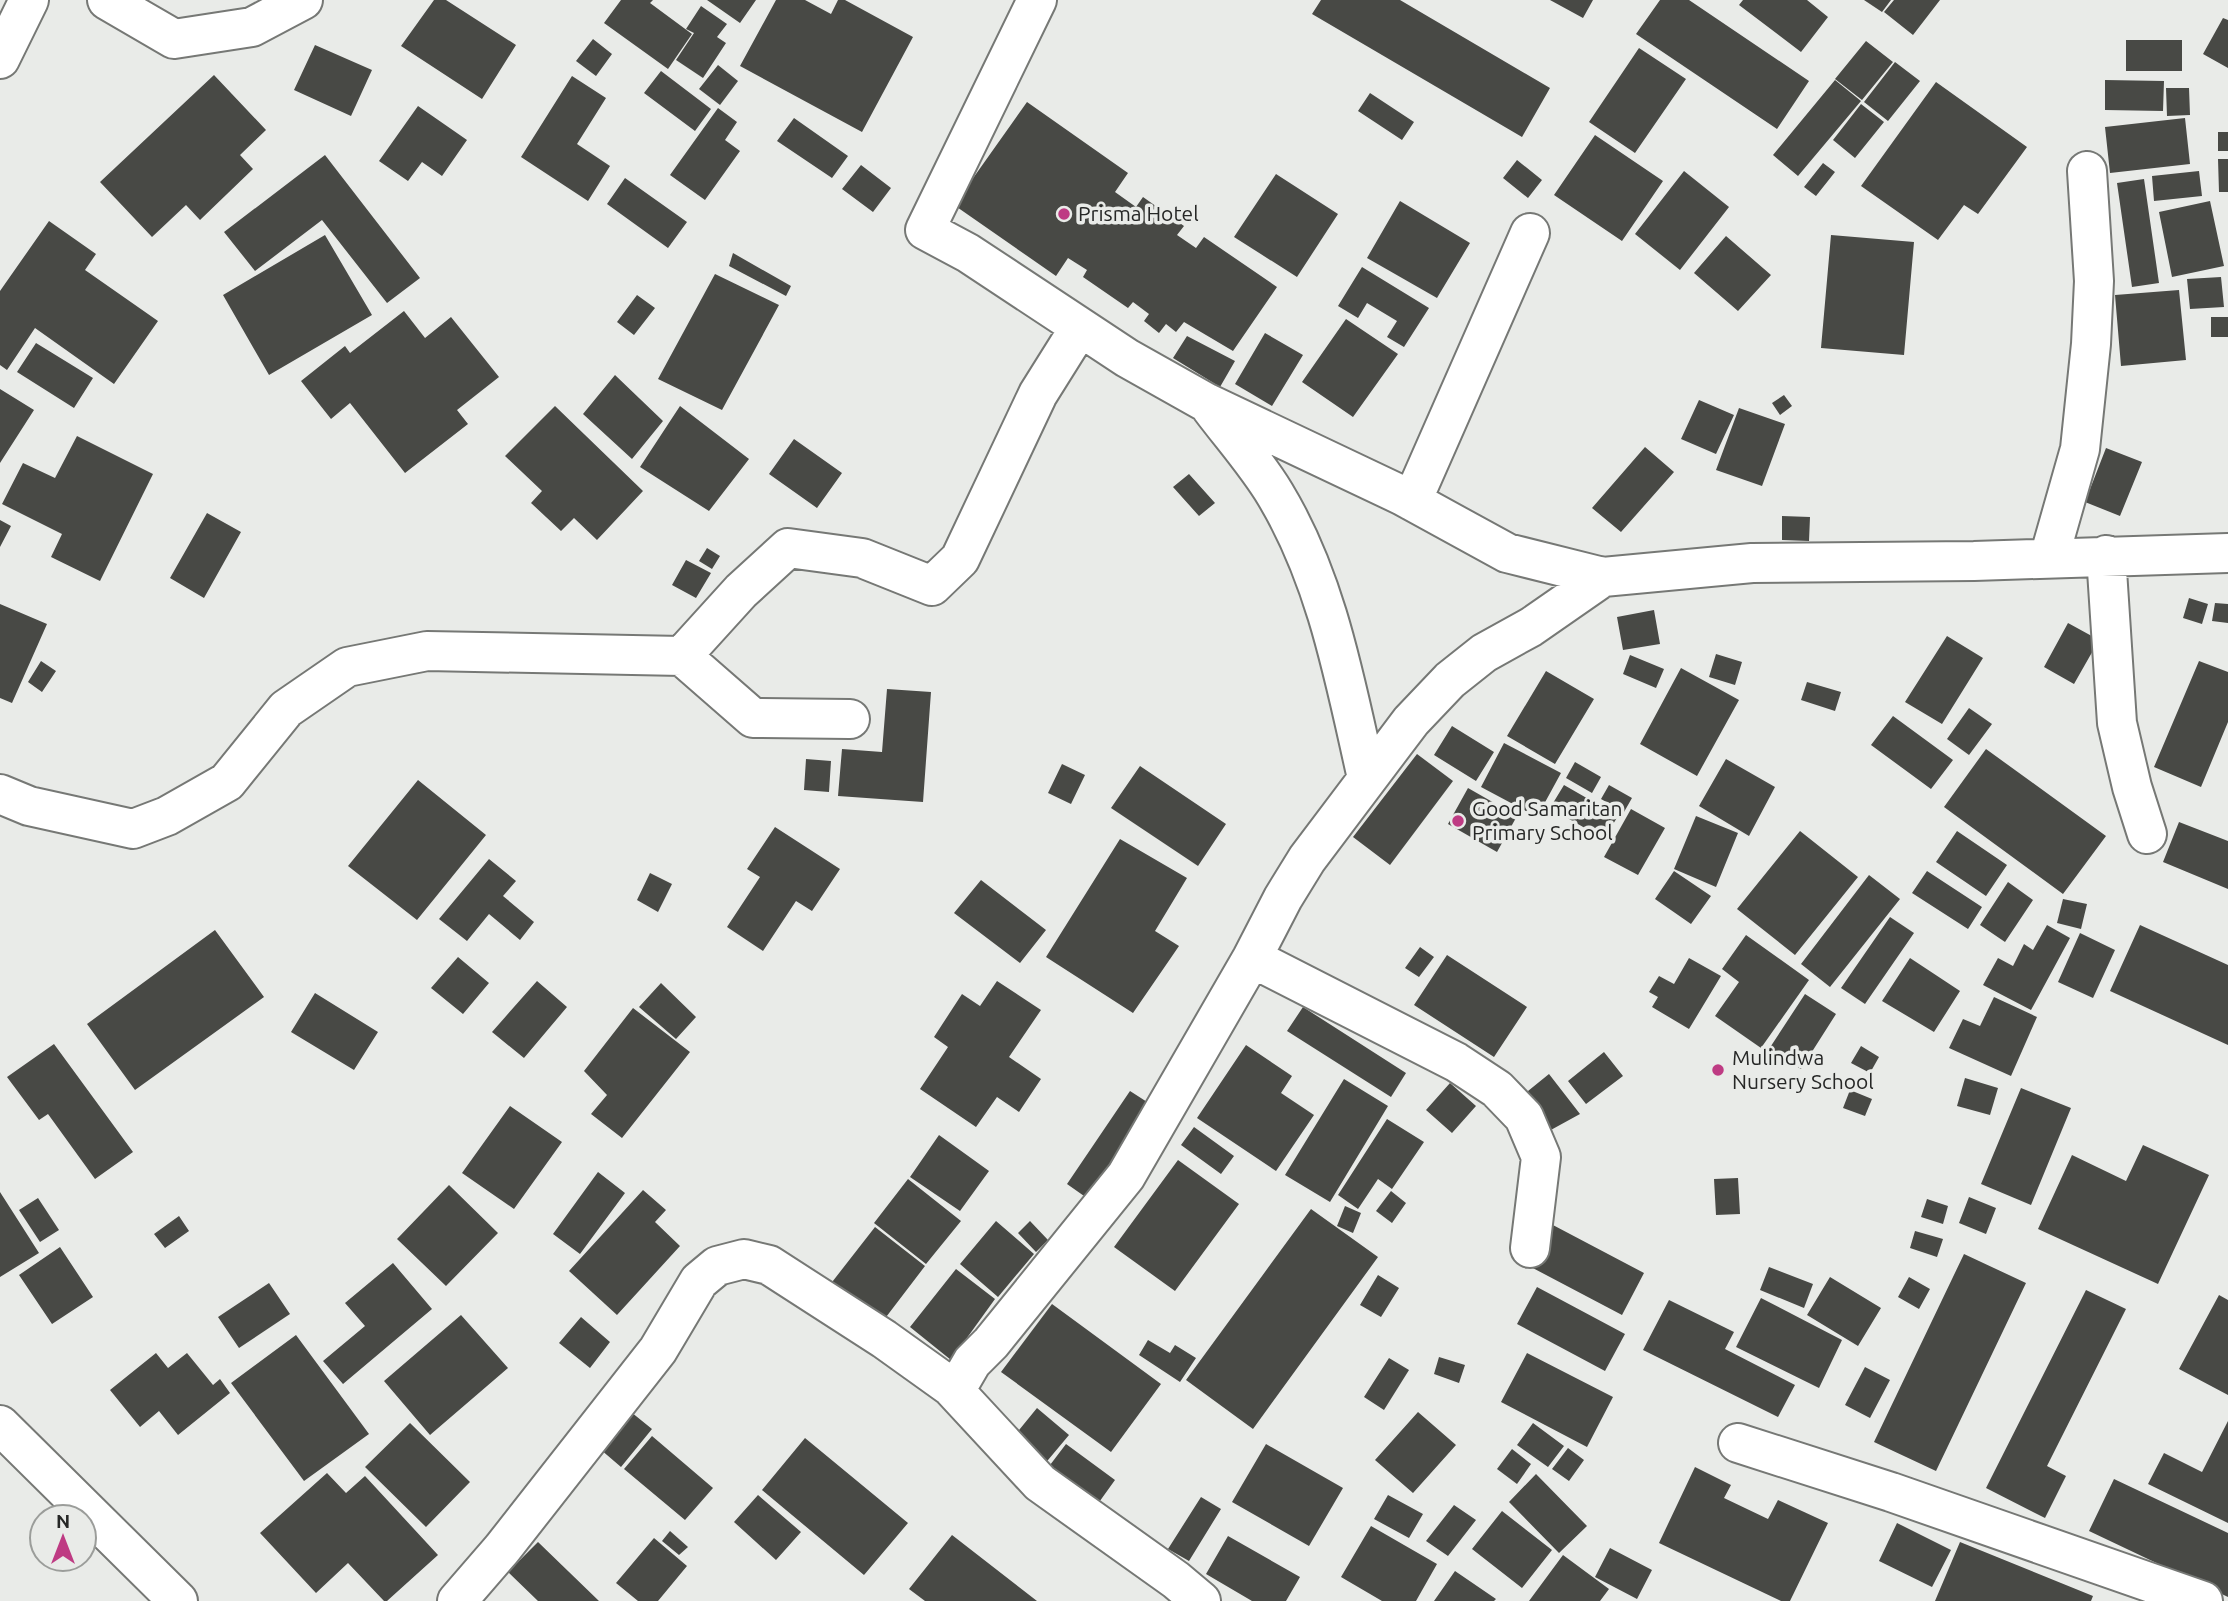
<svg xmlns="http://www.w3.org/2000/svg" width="2228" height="1601" font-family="Ubuntu,sans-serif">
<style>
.building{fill:#484945}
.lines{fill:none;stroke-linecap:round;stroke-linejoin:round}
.minor-casing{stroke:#767875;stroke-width:42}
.minor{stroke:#fff;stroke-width:38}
.poi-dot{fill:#be3b83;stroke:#e9ebe8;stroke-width:2.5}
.labels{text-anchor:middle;stroke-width:7;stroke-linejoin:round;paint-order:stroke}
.poi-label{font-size:21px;fill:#262726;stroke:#e9ebe8;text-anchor:start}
</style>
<rect width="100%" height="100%" fill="#e9ebe8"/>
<path class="building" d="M434,0H446L516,45L482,99L401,46Z
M621,0H653L650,3L692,34L668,69L604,23Z
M707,0H756L740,23Z
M776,0H805L831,14L838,0H845L913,37L862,132L740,66Z
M1321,0H1400L1550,88L1522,137L1312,14Z
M1550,0H1593L1583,18Z
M1660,0H1689L1809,81L1777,129L1636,34Z
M1743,0H1807L1828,17L1801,52L1739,5Z
M1864,0H1891L1882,12Z
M1894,0H1940L1913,35L1884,12Z
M701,6L727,24L717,37L726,43L703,78L676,60L694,33L686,29Z
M2223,18L2228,20V68L2203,54Z
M593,39L612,54L596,76L576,61Z
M2126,40H2182V71H2126Z
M1866,41L1893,62L1862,100L1835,79Z
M315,45L372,70L351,116L294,90Z
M1639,48L1686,79L1635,153L1589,122Z
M1895,62L1920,81L1888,121L1864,102Z
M718,65L738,81L720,105L699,89Z
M661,71L711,109L695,131L644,93Z
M214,75L266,130L240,155L253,169L200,220L186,205L152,237L100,182Z
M572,76L606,98L577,144L610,166L588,201L521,157Z
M1835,80L1861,101L1798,176L1773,155Z
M2105,80L2164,81L2163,111L2105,110Z
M1936,82L2027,147L1978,214L1964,205L1938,240L1861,186Z
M2166,88H2189L2190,115L2167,116Z
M1370,93L1414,122L1402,140L1358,111Z
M1027,102L1128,173L1115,192L1136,207L1143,197L1184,226L1177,235L1196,248L1204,237L1277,287L1233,351L1184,322L1176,332L1166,324L1159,333L1144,321L1149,314L1133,302L1128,308L1083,277L1087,270L1068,258L1056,276L954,205Z
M1861,104L1884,122L1855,158L1833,140Z
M418,106L467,140L442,176L422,162L408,181L379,161Z
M718,108L737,122L725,140L740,151L705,200L670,175Z
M794,118L848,156L832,178L777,141Z
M2185,118L2190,164L2110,173L2105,127Z
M2218,132H2228V151H2218Z
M1595,135L1663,181L1622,241L1554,195Z
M325,155L420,278L387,303L322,220L255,271L224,232Z
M2218,159H2228V192H2219Z
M1517,160L1542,180L1528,198L1503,178Z
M1823,163L1835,172L1816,196L1804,187Z
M861,165L891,188L873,212L842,189Z
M1684,171L1729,207L1680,270L1635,234Z
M2199,171L2202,196L2154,201L2152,176Z
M1276,174L1338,214L1297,277L1234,237Z
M625,178L687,222L668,248L607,204Z
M2144,179L2159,283L2132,287L2117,183Z
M1400,201L1470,243L1437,298L1367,258Z
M2210,201L2224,266L2172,277L2159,212Z
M49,221L96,254L85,270L158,321L114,384L35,328L7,370L0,365V291Z
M325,235L372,315L269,375L223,295Z
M1831,235L1914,242L1904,355L1821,348Z
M1726,236L1771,275L1738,311L1694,273Z
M733,253L791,286L786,296L729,266Z
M1362,267L1429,308L1404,347L1387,337L1397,321L1367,303L1358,318L1338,306Z
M715,274L779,305L722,410L658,379Z
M2221,277L2224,307L2190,309L2187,279Z
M2179,290L2186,360L2121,366L2115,295Z
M637,295L655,308L634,335L617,322Z
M404,311L425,338L451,317L499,377L457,410L468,424L405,473L350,403L331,419L301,381L345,346L350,353Z
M2211,317H2228V337H2211Z
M1346,319L1398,354L1353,417L1302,382Z
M1265,333L1303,355L1272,406L1235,384Z
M1187,336L1235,361L1220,387L1173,358Z
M36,343L93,378L74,408L17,372Z
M615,375L663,421L632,459L583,414Z
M0,389L34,410L0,463Z
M1784,395L1792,406L1780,415L1772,403Z
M1699,400L1734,415L1716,454L1681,439Z
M555,406L643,491L597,540L574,518L561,531L531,503L542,491L505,456Z
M680,406L749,459L709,511L640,467Z
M1739,408L1785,424L1762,486L1716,470Z
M77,436L153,474L100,581L51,557L62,534L2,504L23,463L55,478Z
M794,439L842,473L817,508L769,474Z
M1645,447L1674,472L1621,532L1592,508Z
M2106,448L2142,462L2120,516L2085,502Z
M1189,474L1215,503L1199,516L1173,487Z
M207,513L241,532L204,598L170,578Z
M1782,516L1810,517L1809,541L1782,540Z
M0,520L11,526L0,547Z
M707,548L720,556L712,569L699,561Z
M686,560L711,573L696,598L672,585Z
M2189,598L2208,604L2202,624L2183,618Z
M2215,603L2228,604V623L2212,621Z
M0,604L47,624L12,703L0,698Z
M1654,610L1660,644L1623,650L1617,617Z
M2068,623L2099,640L2074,684L2044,667Z
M1947,636L1983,658L1942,724L1905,702Z
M1716,654L1742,662L1735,685L1709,677Z
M1630,655L1664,669L1656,688L1623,674Z
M41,661L56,671L42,692L28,682Z
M2199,661L2228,672V722L2201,787L2154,767Z
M1681,668L1739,700L1697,776L1640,744Z
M1546,671L1594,699L1555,764L1507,736Z
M1807,682L1841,692L1835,711L1801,700Z
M887,689L931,692L923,802L838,796L842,749L882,752Z
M1969,708L1992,724L1969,755L1947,739Z
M1893,716L1953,760L1931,789L1871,745Z
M1452,726L1494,752L1476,781L1434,755Z
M1504,743L1561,773L1537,817L1481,787Z
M1986,749L2106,836L2063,894L1944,807Z
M1417,754L1453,781L1390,865L1353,837Z
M806,759L831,761L829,792L804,790Z
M1726,759L1775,787L1749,836L1699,806Z
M1575,762L1601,777L1592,793L1566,778Z
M1062,764L1085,775L1071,804L1048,793Z
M1140,766L1226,824L1198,866L1111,808Z
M418,780L486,835L417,920L348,866Z
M1564,785L1618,816L1604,839L1550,808Z
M1609,785L1632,798L1624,812L1601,799Z
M1468,788L1517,816L1497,852L1448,824Z
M1631,809L1665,828L1638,875L1604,857Z
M1696,816L1738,833L1716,887L1674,869Z
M2179,822L2228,841V889L2163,862Z
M775,827L840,869L812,911L796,901L763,951L727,927L760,877L747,869Z
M1800,831L1858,877L1795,955L1737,909Z
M1957,831L2007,865L1986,896L1936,862Z
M1120,839L1187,878L1155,931L1179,946L1133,1013L1046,957Z
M489,859L516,881L503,896L534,922L520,940L489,914L467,941L439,919Z
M1674,871L1711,896L1691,924L1655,899Z
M1927,871L1982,907L1968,929L1912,893Z
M650,873L672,884L658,912L637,900Z
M1869,875L1900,899L1830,987L1801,964Z
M981,880L1046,930L1020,963L954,913Z
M2008,882L2033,900L2005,942L1980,925Z
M2063,899L2087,904L2081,929L2057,923Z
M1890,917L1914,933L1865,1004L1841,988Z
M2047,925L2070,938L2031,1010L1983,985L1998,958L2013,966L2024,944L2033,950Z
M2140,925L2228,965V1045L2110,991Z
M215,930L264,997L135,1090L87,1024Z
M2080,933L2115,950L2093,998L2058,982Z
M1746,935L1809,980L1761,1048L1715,1016L1739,982L1722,969Z
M1420,947L1434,957L1419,977L1405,968Z
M1447,955L1527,1007L1494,1057L1414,1005Z
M458,957L489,983L463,1014L431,988Z
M1689,958L1721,976L1689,1029L1652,1007L1658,997L1649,992L1659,976L1674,984Z
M1910,958L1960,991L1934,1032L1882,1001Z
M537,981L567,1007L524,1058L492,1032Z
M997,981L1041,1010L1009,1057L1041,1079L1019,1112L997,1097L976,1127L920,1089L948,1047L934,1037L962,994L980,1006Z
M661,983L696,1017L676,1039L639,1007Z
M315,993L378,1032L354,1070L291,1032Z
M1805,994L1836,1014L1801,1069L1769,1049Z
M1994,997L2037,1017L2011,1076L1949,1048L1963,1019L1980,1026Z
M1303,1007L1406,1073L1391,1097L1287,1031Z
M633,1008L690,1052L622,1138L591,1114L607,1095L584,1071Z
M54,1044L133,1152L95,1179L48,1114L39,1120L7,1077Z
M1246,1045L1292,1076L1281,1093L1314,1115L1276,1171L1197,1118Z
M1861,1046L1879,1057L1870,1073L1851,1063Z
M1604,1052L1623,1076L1586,1104L1568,1081Z
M1549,1074L1580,1114L1549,1131L1523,1095Z
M1965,1078L1998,1088L1990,1115L1957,1106Z
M1344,1079L1388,1106L1330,1202L1285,1175Z
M1450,1083L1476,1106L1452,1133L1426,1110Z
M2021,1088L2071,1108L2031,1205L1981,1184Z
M1850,1090L1872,1099L1865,1116L1843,1108Z
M1130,1091L1158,1109L1094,1203L1067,1184Z
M510,1106L562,1142L514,1209L462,1173Z
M1387,1119L1424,1142L1392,1189L1378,1179L1358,1209L1338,1195Z
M1194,1127L1234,1156L1221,1174L1181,1145Z
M939,1135L989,1171L960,1211L910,1177Z
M2143,1145L2209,1175L2158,1284L2038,1229L2072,1155L2126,1181Z
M1178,1160L1239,1204L1175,1291L1114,1247Z
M598,1172L625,1193L580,1254L553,1234Z
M1738,1178L1740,1214L1716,1215L1714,1179Z
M908,1179L961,1221L926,1264L874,1223Z
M449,1185L498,1233L446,1286L397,1239Z
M643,1190L666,1210L655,1222L680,1246L617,1315L569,1271Z
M1391,1191L1406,1203L1392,1223L1376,1211Z
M0,1192L39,1253L0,1277Z
M1969,1197L1996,1208L1986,1234L1959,1223Z
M38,1198L59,1230L40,1242L19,1210Z
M1927,1199L1948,1206L1943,1224L1921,1217Z
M1345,1206L1361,1213L1353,1233L1337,1226Z
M1311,1209L1378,1257L1253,1429L1186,1380Z
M179,1216L189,1231L165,1248L154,1234Z
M996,1221L1034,1254L998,1297L960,1264Z
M1030,1221L1048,1240L1036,1252L1018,1233Z
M1551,1224L1644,1273L1622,1315L1529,1266Z
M875,1227L925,1266L880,1325L829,1286Z
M1915,1231L1943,1239L1937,1257L1910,1248Z
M60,1247L93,1297L52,1324L19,1275Z
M1964,1254L2026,1283L1936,1471L1874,1442Z
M393,1263L432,1309L343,1384L323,1361L365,1326L345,1303Z
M1769,1267L1813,1284L1804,1308L1760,1290Z
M956,1269L995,1299L951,1360L910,1327Z
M1378,1275L1399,1288L1381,1317L1360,1305Z
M1830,1277L1881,1308L1858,1346L1807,1315Z
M1909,1277L1930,1289L1919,1309L1898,1297Z
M269,1283L290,1314L239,1348L218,1317Z
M1537,1287L1625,1334L1605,1371L1517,1324Z
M2086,1290L2126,1309L2047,1466L2066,1476L2045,1518L1986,1488Z
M2219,1295L2228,1300V1395L2179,1369Z
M1761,1298L1842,1340L1819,1388L1736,1347Z
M1669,1300L1734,1332L1725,1349L1795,1385L1778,1417L1643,1350Z
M1052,1304L1161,1384L1111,1452L1001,1372Z
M461,1315L508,1368L430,1435L384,1381Z
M581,1317L610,1342L590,1368L559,1343Z
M296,1335L369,1434L304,1481L231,1383Z
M1148,1340L1170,1353L1175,1345L1196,1358L1180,1382L1139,1355Z
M156,1353L168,1368L187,1353L213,1385L220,1379L230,1393L178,1435L159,1411L140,1427L110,1390Z
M1527,1353L1613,1397L1587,1447L1501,1402Z
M1439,1357L1465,1365L1459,1383L1434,1374Z
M1389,1358L1409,1370L1384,1410L1364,1397Z
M1865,1367L1890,1380L1870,1418L1845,1405Z
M1037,1408L1069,1435L1043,1466L1011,1440Z
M631,1412L652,1429L621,1467L600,1449Z
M1418,1412L1456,1445L1413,1493L1375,1460Z
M2228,1421V1523L2148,1484L2164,1453L2202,1472Z
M410,1423L470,1482L426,1527L365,1467Z
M1533,1423L1564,1446L1548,1467L1517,1445Z
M652,1436L713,1488L685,1520L624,1469Z
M805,1438L908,1523L864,1575L762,1490Z
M1066,1444L1115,1480L1097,1505L1047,1469Z
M1266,1444L1343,1488L1309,1546L1232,1502Z
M1568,1448L1584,1460L1569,1481L1552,1469Z
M1512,1449L1531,1464L1517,1484L1497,1469Z
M1695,1467L1731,1485L1724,1498L1768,1519L1778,1500L1828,1523L1790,1601H1781L1659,1543Z
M327,1473L346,1493L365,1476L438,1555L387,1601H384L348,1563L316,1593L260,1533Z
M1536,1474L1587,1526L1559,1553L1509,1502Z
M2114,1479L2228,1533V1597L2089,1531Z
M758,1495L801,1532L776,1560L734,1522Z
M1388,1495L1423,1514L1409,1538L1374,1519Z
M1201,1497L1221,1509L1189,1561L1168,1549Z
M1454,1505L1476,1520L1448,1556L1426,1541Z
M1502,1511L1552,1550L1522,1588L1472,1549Z
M1897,1523L1951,1550L1932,1587L1879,1561Z
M1371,1526L1437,1564L1416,1601H1382L1341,1577Z
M670,1531L688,1547L679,1555L662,1541Z
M952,1535L1037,1601H925L909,1589Z
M1228,1536L1300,1577L1286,1601H1252L1206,1574Z
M654,1538L687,1566L658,1601H638L616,1583Z
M538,1542L599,1601H538L508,1572Z
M1960,1542L2093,1596L2091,1601H1935Z
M1610,1548L1652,1570L1637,1599L1595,1577Z
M1563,1555L1609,1589L1600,1601H1529Z
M1455,1571L1496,1599L1494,1601H1434Z"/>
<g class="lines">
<g class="minor-casing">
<path id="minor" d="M107,0L174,39L252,27L303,0
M1037,0L925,230L968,253L1127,358L1207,403L1403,496L1507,553L1603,577
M0,59L29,0
M1211,408C1232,436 1257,464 1275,494C1327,580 1345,681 1367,778
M1412,501L1530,233
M2106,555L2117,723L2132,787L2147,834
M2049,558L2080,449L2091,344L2094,281L2087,171
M682,656L753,718L850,719
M0,794L29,806L133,829L167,816L227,782L286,709L347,667L427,651L682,656L741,591L788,548L862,558L932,586L960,559L1038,394L1080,327
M1252,958L1456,1062L1497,1089L1524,1117L1541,1157L1530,1248
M951,1387L958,1386L972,1362L991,1343L1126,1176L1252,958L1283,898L1307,859L1411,721L1450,680L1484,653L1531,627L1603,577L1752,563L1974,561L2228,553
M0,1425L178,1601
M1738,1443L1891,1492L2203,1601
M457,1601L502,1549L658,1350L699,1281L717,1266L744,1259L769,1265L884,1339L951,1387L1040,1483L1176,1580L1201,1601"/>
</g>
<use href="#minor" class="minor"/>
</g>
<g class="poi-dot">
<circle cx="1064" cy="214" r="7"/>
<circle cx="1458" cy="821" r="7"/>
<circle cx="1718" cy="1070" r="7"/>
</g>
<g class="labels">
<g class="poi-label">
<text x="1078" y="221">Prisma Hotel</text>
<text x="1472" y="816">Good Samaritan<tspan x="1472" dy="24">Primary School</tspan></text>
<text x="1732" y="1065">Mulindwa<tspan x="1732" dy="24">Nursery School</tspan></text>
</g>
</g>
<g transform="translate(63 1538)"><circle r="33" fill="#e9ebe8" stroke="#9b9d9a" stroke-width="2"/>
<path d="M0-5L12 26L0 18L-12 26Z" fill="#be3b83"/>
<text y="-10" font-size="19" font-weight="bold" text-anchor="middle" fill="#262726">N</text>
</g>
</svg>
